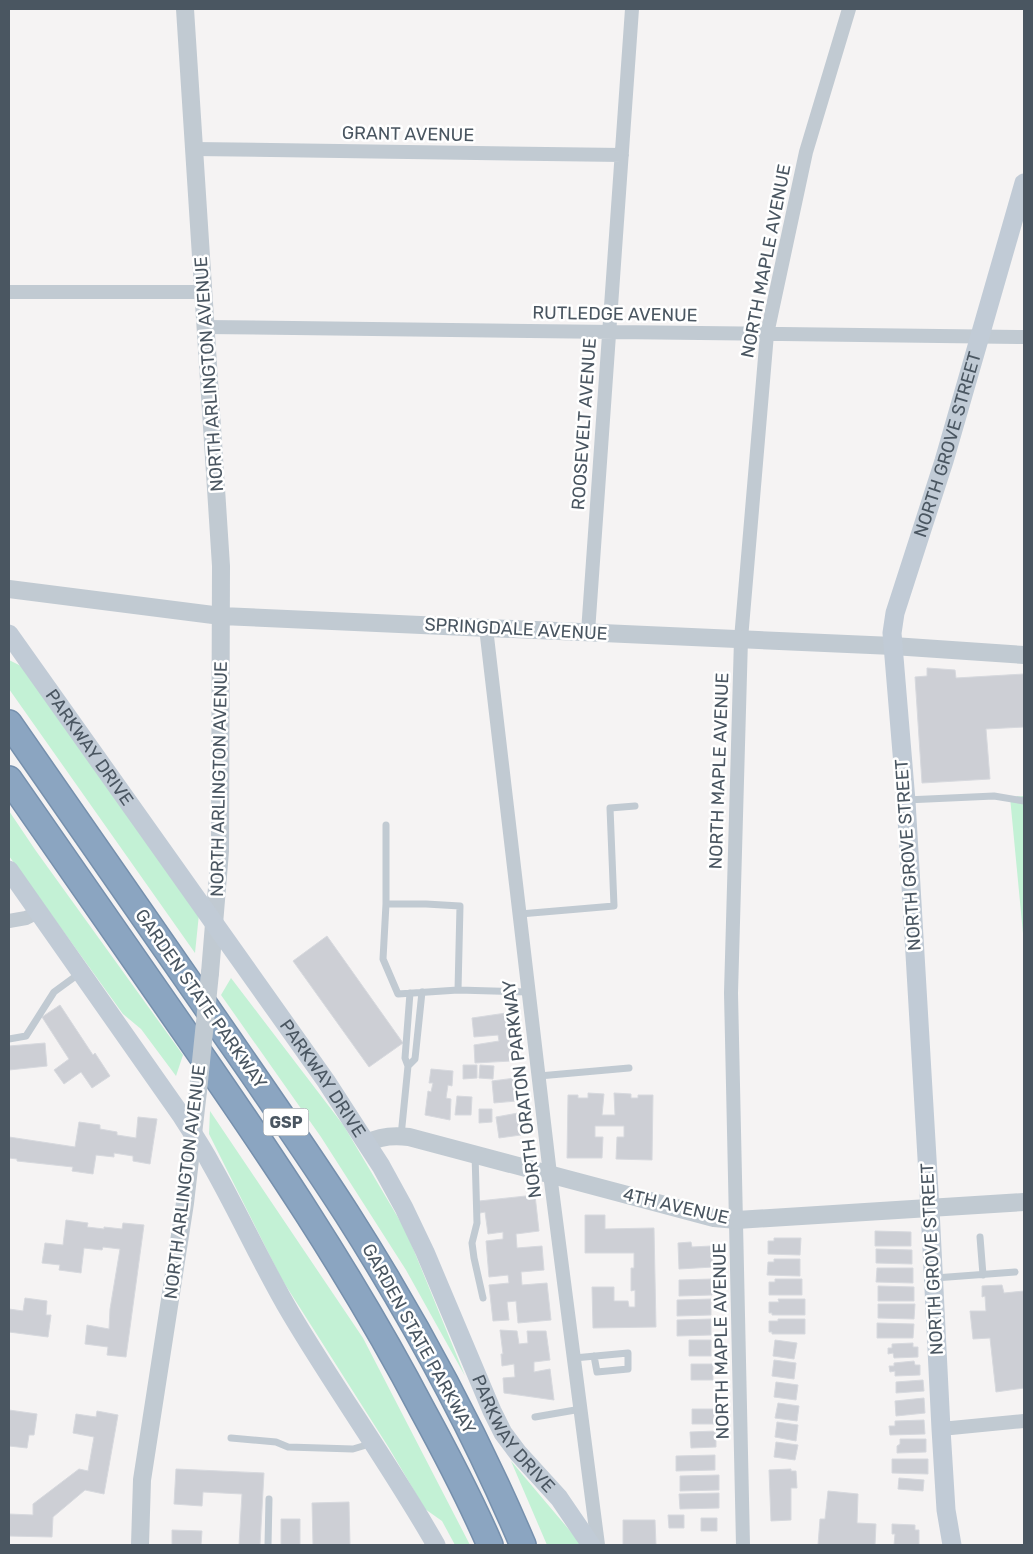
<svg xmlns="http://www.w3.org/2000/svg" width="1033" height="1554" font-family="Rubik,sans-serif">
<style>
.green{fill:#c3f1d5}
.building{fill:#cdcfd5;stroke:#d7d9de}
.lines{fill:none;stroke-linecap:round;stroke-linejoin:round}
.motorway-casing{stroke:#7690ad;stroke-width:28}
.service{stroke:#c1cad2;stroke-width:7}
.minor{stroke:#c1cad2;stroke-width:14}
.tertiary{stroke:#c1cad2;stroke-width:18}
.secondary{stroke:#c1cbd6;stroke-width:19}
.motorway{stroke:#8ba5c1;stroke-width:25}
.tertiary-bridge{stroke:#c1cad2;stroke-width:18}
.labels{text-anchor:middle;stroke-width:5;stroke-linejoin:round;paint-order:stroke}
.shield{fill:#fff;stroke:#808990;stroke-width:1}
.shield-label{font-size:16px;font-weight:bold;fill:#4a5661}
.street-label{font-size:18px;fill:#4a5661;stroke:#fff}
</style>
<rect width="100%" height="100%" fill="#f5f3f3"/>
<path class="green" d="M9,660L21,666L199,914L195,953L9,689Z
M1024,796V944L1010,797Z
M9,811L36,851L183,1055L176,1076L141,1029L123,1014L9,856Z
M231,978L344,1126L406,1231L465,1376L406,1270L321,1137L221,995Z
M210,1111L363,1338L470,1545H455L442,1521L425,1509L389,1448L281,1278L209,1134Z
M511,1461L582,1545H547Z"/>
<path class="building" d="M927,668L955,670L956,678L1024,674V727L986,729L990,779L922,783L915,677L927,676Z
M327,936L403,1043L369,1067L293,961Z
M60,1005L93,1055L95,1053L110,1076L92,1088L81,1072L64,1084L54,1070L69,1059L42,1017Z
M506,1013L512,1061L475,1063L474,1045L499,1041L498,1035L474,1037L472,1018Z
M45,1043L47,1066L9,1070V1046Z
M463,1065H477V1078L463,1079Z
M480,1065L494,1066L493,1079L479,1078Z
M431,1069L453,1071L452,1086L448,1085L446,1098L451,1099L450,1120L425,1115L428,1091L431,1092L433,1083H429Z
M515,1078L517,1101L494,1103L492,1081Z
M588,1093L604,1094L602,1115H615L614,1093L631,1094V1098H638V1095H653L652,1160L616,1159L617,1137H624V1126H595V1137H603L602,1158H567L568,1095H578V1098H588Z
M457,1096L472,1097L471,1115H455Z
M479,1109H492V1122L479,1123Z
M518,1113L521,1135L499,1138L496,1117Z
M138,1117L157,1119L150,1164L133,1161V1156L114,1153V1157L96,1155L93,1174L72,1171L73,1167L17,1161V1159L9,1158V1137L75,1147L79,1122L100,1125V1129L117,1132V1135L136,1138Z
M535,1195L539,1231L516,1234L517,1248L542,1246L544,1270L521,1272L522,1285L547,1283L551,1320L518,1323L516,1301L507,1302L509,1320L493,1321L489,1285L509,1283L508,1275L489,1277L486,1241L503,1239V1232L488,1234L485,1212L480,1213L479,1201Z
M585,1215H605V1229L654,1228L656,1327L593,1328L592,1287H614V1301H628L629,1307H635V1290L631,1291V1268H634V1253H585Z
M66,1220L88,1223L87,1227L104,1229V1227L122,1229L123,1223L144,1225L126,1357L107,1355L108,1347L85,1344L87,1325L109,1329L110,1309L120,1249L103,1247L102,1250L84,1248L81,1273L59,1270L60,1265L42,1263L45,1243L63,1245Z
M875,1231L911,1232V1246H875Z
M774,1238H801L800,1255L768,1254V1241H774Z
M691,1242L692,1247L711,1246L713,1267L679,1269L678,1243Z
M876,1249L912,1250V1264L876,1263Z
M774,1259H800V1276L767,1275L768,1262H774Z
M877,1268H913V1283L876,1282Z
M712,1279V1295L679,1296V1280Z
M775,1279H802V1295H769V1282H775Z
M1002,1285L1004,1293L1024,1291V1388L996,1392L990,1338L973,1339L970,1311H986L985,1296L982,1297V1286Z
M878,1286L914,1287V1301H878Z
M25,1298L47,1301L46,1315H51L48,1337L9,1332V1309L23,1311Z
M711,1299V1315L677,1316V1300Z
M778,1299H805V1315H772V1313H769V1302H779Z
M878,1304H915L914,1319L878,1318Z
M711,1319V1335L677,1336V1320Z
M778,1319H805V1334H772V1332H769V1321H778Z
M877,1323L914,1324L913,1338H877Z
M500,1330L517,1331L519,1344L528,1343L527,1331H546L550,1360L534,1362V1372L550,1369L554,1400L504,1393L503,1378L515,1377L514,1364L502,1366L501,1354H503Z
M689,1340H711V1356H689Z
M775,1340L797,1343L794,1359L773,1356Z
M913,1343V1347H918V1357L894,1358L893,1353L888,1354V1348H892V1344Z
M774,1360L796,1363L794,1379L772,1376Z
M914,1361L915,1365H920V1375L895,1376V1371L890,1372L889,1366H894V1363Z
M691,1364H713V1380H691Z
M923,1380L924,1391L896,1393V1382Z
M776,1382L798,1385L796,1400L774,1397Z
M924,1398L925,1413L896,1416L895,1401Z
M778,1403L799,1406L797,1421L775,1418Z
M692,1409H714V1424H692Z
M9,1410L37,1414L34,1435H29L27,1448L9,1446Z
M97,1411L118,1415L104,1494L85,1490L53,1517L52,1537L9,1536V1514L33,1515V1504L79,1469L88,1471L94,1437L73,1433L76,1414L96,1417Z
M924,1420L925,1434L890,1435L889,1426H895V1421Z
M777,1422L798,1425L796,1441L775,1437Z
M716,1431V1447L691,1448L690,1432Z
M900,1439H926V1452L897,1453V1446L900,1444Z
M776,1442L798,1445L795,1460L774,1457Z
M715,1455V1470L676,1471V1456Z
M892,1459H928V1474L892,1473Z
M176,1469L264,1473L260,1545H239L242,1494L203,1492L202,1506L174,1504Z
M791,1469V1471H796L797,1488H791V1520L771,1521L769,1470Z
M719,1475V1490L680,1491V1476Z
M899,1478L924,1480L923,1491L898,1489Z
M828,1491L858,1494L857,1523L876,1524L875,1545H818L820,1519H825Z
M719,1493V1508L680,1509L679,1494Z
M349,1502L350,1545H313L312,1503Z
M668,1515H684V1528H669Z
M701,1518H717V1531H701Z
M281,1519H300V1545H281Z
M623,1520H655L656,1545H623Z
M892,1524L915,1525V1530H919V1545H894L895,1534H892Z
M172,1530L202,1531L201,1545H172Z"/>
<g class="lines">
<g class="motorway-casing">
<path id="motorway" d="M9,723C75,818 141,913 207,1008C254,1076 302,1144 347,1214C414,1319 474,1430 523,1545
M9,779C65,860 122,941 178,1022C266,1148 352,1275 423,1411C447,1455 470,1499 490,1545"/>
</g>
<path class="service" d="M906,800L994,796L1024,801
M386,825V904L383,959L398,994L458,990L529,992
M386,904H426L460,906L458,990
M520,914L614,906L610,808L635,806
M410,993L405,1058L408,1066L415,1059L422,992
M9,1039L26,1036L54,992L80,973
M539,1076L629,1068
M401,1136L408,1066
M475,1154L477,1223L472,1243L474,1258L483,1298
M980,1237L983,1275
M935,1278L1015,1272
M574,1358L628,1353V1369L597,1372L594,1356
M535,1417L581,1409
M231,1438L276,1442L288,1447L353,1449L373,1443
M268,1545L269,1499"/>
<path class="minor" d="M194,149L622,155
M9,292H203
M205,327L1024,337
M486,628L550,1174L598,1545
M588,632L632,9
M9,921L26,918L38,912
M941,1429L1024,1421
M743,1545L731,993L741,639L767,334L806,152L849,9"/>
<path class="tertiary" d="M185,9L221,566L220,851L210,973
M9,589L221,616L893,646L1024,655
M367,1143C380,1136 394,1135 409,1137L714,1218L737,1220L1024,1202
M140,1545L142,1480L185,1203L198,1091"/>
<g class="secondary">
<path id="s1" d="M9,634L326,1081L381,1166L404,1208L425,1252L492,1411L503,1433L518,1453L559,1498L591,1545"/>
<path d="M9,870L181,1115C191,1131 202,1147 211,1164C239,1213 262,1265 291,1314C338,1393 391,1466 436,1545"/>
<path id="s2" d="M952,1545L946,1510L941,1429L930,1209L906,801L892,633L895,613L944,461L1024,183"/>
</g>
<use href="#motorway" class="motorway"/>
<path class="tertiary-bridge" d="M198,1091L210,973"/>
</g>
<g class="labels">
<rect class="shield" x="263.5" y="1108.5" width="45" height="27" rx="4"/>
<g class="shield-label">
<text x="286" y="1128">GSP</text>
</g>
<g class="street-label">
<text transform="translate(408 134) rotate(1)" y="6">GRANT AVENUE</text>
<text transform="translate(766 261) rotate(-79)" y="6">NORTH MAPLE AVENUE</text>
<text transform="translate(615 314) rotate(1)" y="6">RUTLEDGE AVENUE</text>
<text transform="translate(209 374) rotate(-94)" y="6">NORTH ARLINGTON AVENUE</text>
<text transform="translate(584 424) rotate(-86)" y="6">ROOSEVELT AVENUE</text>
<text dy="6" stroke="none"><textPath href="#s2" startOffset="1111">NORTH GROVE STREET</textPath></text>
<text transform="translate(516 629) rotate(3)" y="6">SPRINGDALE AVENUE</text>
<text dy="6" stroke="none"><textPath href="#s1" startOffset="139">PARKWAY DRIVE</textPath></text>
<text transform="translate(719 771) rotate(-88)" y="6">NORTH MAPLE AVENUE</text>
<text transform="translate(219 779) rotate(-89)" y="6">NORTH ARLINGTON AVENUE</text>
<text transform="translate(908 855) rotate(-94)" y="6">NORTH GROVE STREET</text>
<text transform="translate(201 999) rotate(55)" y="6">GARDEN STATE PARKWAY</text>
<text dy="6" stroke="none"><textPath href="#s1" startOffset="544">PARKWAY DRIVE</textPath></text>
<text transform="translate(522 1089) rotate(-97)" y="6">NORTH ORATON PARKWAY</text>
<text transform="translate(185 1182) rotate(-83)" y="6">NORTH ARLINGTON AVENUE</text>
<text transform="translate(676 1206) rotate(13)" y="6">4TH AVENUE</text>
<text transform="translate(932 1259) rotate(-93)" y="6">NORTH GROVE STREET</text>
<text transform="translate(419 1339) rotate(61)" y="6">GARDEN STATE PARKWAY</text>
<text transform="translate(721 1341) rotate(-91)" y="6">NORTH MAPLE AVENUE</text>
<text dy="6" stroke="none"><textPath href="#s1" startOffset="949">PARKWAY DRIVE</textPath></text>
</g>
</g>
<rect width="1033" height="1554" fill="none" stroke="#4a5661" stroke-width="20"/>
</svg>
